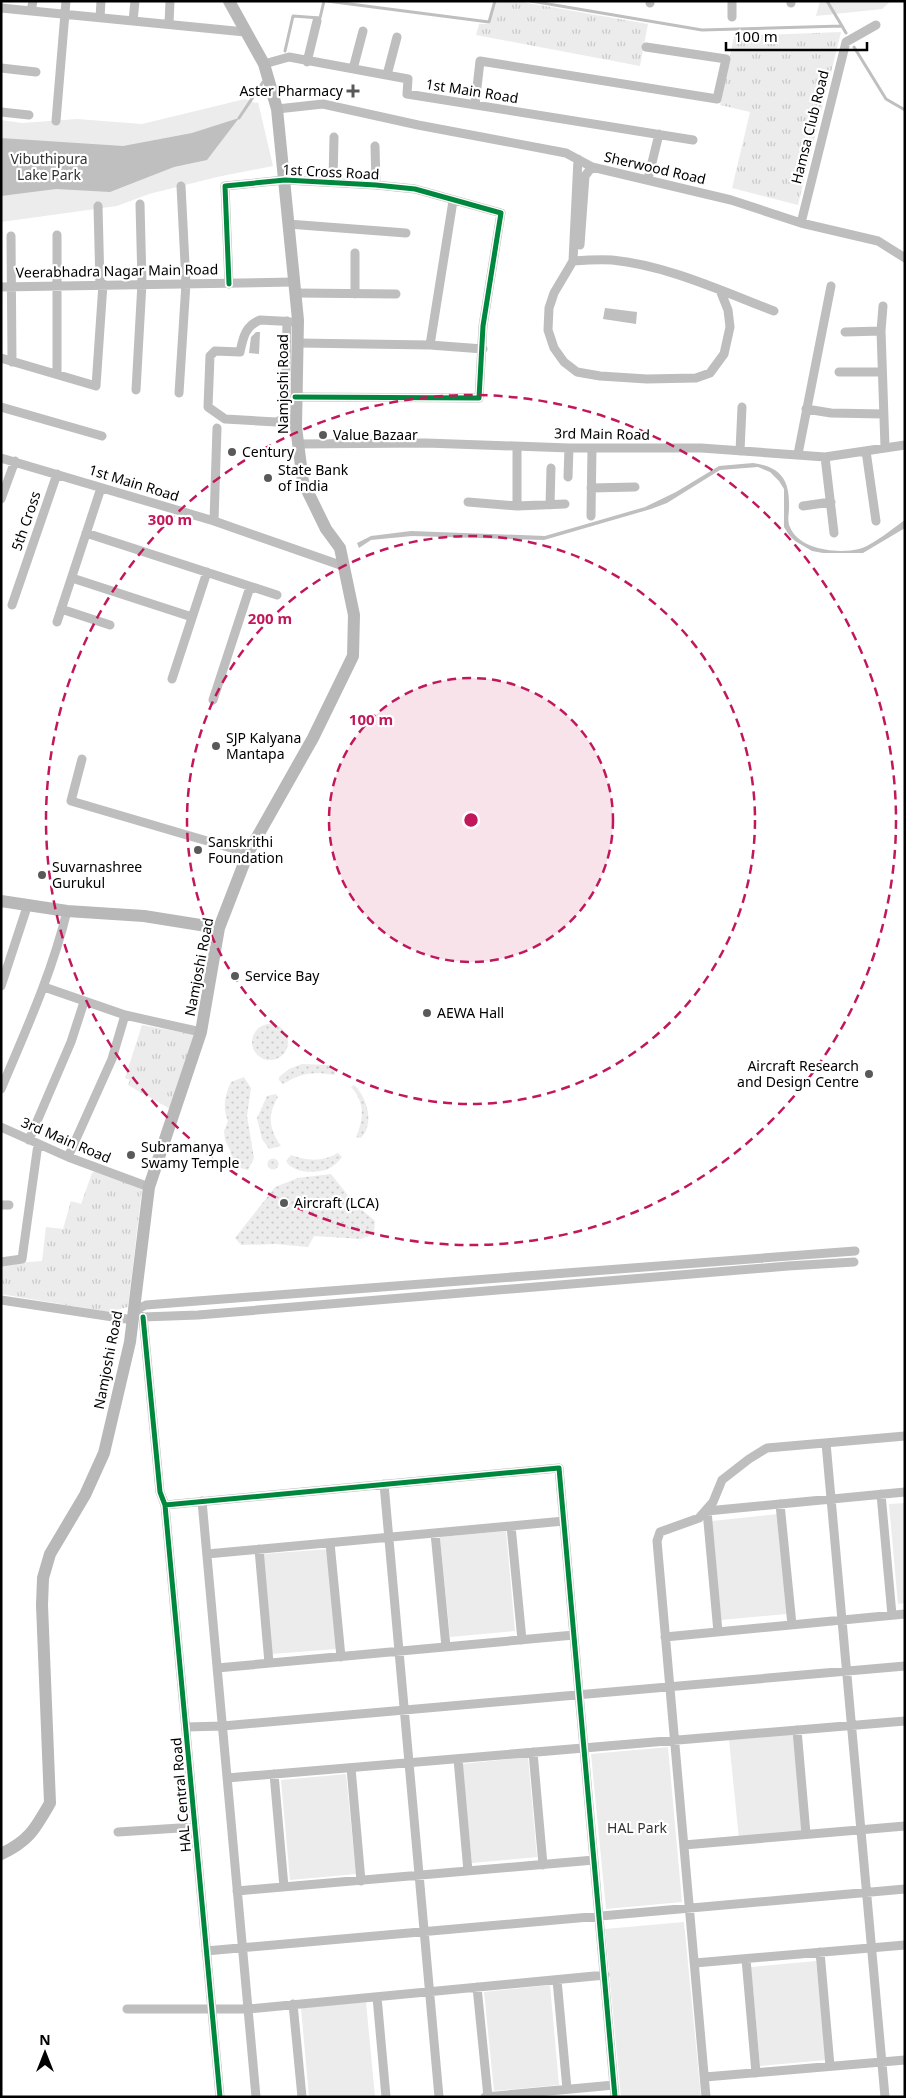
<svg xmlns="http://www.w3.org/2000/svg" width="906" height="2098" font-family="'Noto Sans',sans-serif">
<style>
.grass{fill:url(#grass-tufts)}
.park{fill:#ececec}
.garden{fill:url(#garden-dots)}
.water{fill:#bfbfbf}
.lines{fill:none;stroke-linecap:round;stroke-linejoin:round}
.stream{stroke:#bfbfbf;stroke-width:3}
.street{stroke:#bebebe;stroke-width:9}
.secondary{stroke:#b8b8b8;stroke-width:12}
.cycleway-casing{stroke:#fff;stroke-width:8}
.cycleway{stroke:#00873e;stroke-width:5}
.ring{fill:none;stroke:#c2185b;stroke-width:2.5;stroke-dasharray:9 6}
.poi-dot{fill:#595959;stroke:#fff;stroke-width:2}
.labels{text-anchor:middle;stroke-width:4.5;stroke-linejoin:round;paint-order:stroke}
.poi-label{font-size:14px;fill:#000;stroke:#fff;text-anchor:start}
.street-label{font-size:14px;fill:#000;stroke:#fff}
.park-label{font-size:14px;fill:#333;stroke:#fff}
.centre{fill:#c2185b;stroke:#fff;stroke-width:2.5}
.ring-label{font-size:15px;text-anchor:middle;font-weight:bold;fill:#c2185b;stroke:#fff;stroke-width:4.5;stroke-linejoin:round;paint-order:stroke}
</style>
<defs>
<pattern id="grass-tufts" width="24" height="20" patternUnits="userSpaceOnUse" patternTransform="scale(1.25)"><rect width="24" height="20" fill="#ececec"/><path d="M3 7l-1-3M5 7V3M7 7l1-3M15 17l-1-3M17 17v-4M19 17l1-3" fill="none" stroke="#c9c9c9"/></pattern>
<pattern id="garden-dots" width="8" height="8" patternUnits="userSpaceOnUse" patternTransform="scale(1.25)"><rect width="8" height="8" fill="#ececec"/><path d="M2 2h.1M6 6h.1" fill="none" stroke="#c9c9c9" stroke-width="1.8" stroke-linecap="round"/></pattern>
</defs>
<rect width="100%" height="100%" fill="#fff"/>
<path class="grass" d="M497,1H516L648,24L640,66L476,35L479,24H490Z
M841,32L798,205L732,188L750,112L720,105L734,36Z
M142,1025L196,1035L170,1109L128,1085L130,1080L125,1078Z
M99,1169L142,1189L128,1307L108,1312L1,1294V1264L42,1261L46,1227L63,1229L71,1201L81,1204L92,1173Z"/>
<path class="park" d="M820,1H891L882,9L816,16Z
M245,99L256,103L258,102L273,166L217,177L149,194L117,206L1,222V120L22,123L77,119L142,124Z
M905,1503V1603L898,1604L889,1504Z
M778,1514L787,1614L721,1620L712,1521Z
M506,1531L515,1631L450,1637L440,1537Z
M329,1549L337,1649L271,1654L263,1554Z
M795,1734L804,1833L739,1839L729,1740Z
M668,1747L682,1902L606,1909L591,1754Z
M528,1757L537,1857L472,1863L462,1764Z
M346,1774L356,1874L290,1880L281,1780Z
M684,1922L701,2097H621L605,1929Z
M816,1961L826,2060L760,2066L751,1967Z
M550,1985L559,2085L494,2091L484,1992Z
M366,2002L375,2097H309L301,2008Z"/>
<path class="garden" d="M252 1042a18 18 0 1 1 36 0a18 18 0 1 1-36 0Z
M302,1064L329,1065L335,1070V1075C314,1072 303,1072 283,1084L279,1080V1077L289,1069Z
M244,1077L251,1088L247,1116L254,1158L248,1170L233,1166L230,1150L225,1140L224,1131L228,1121C222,1107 225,1095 231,1082Z
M354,1085C367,1097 375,1123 361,1138L356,1137C364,1119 365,1102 351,1087Z
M276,1094L278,1097C267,1115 269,1129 281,1146L269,1149L262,1139L257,1118L267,1096Z
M338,1153L342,1157C339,1161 335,1165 330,1168C319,1174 293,1174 286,1161L291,1155C308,1161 322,1162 338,1153Z
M267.5 1164a5.5 5.5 0 1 1 11 0a5.5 5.5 0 1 1-11 0Z
M331,1174L354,1203L375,1221L374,1234L361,1239L314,1236L308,1247L276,1244L241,1245L235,1238L275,1187L298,1178Z"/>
<path class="water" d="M239,118L207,160L174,167L110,192L56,189L1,196V138L123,146L192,133Z
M605,308L637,312L636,324L603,319Z
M256,332H260L259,354L249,353L251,337Z
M753,463C782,467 790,481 789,508C789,514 787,521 790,527C799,550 838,554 859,549C872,546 893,528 905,520V528L863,553H823L812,551L795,541L789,535L784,527V489L779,481L770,472L758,467L720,470L667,503L651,509L544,540L412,536L371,540L359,548L357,543L371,536L411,531L545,536L645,507L676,492L719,466Z"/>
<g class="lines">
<path class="stream" d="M327,1L489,22L495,1
M531,1L702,30L842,26L846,33
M827,1L842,26
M854,47L886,99L905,110
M285,51L293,16L320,18L324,1
M239,118L263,82"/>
<path class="street" d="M732,1V17
M791,1V3
M650,3V1
M1,8L245,32
M31,11L33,1
M100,18L101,1
M133,21L135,1
M169,24L170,1
M307,62L317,21
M264,64L289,57L408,79L407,94L693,140
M1,68L36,72
M353,69L363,31
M387,75L397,37
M475,105L480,61L717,99L726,59L646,47
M277,109L323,104L418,125L566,153L592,167L731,200L801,223L878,241L905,258
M1,112L29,115
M56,121L66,1
M375,146L376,185
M578,159L573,261L554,293L549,308L548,330L554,348L564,362L577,372L600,376L647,379L696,378L710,373L724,354L730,327L728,310L720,290
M648,179L659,134
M333,181L334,137
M98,206L100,285
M801,223L846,42L876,25
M288,224L406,233
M57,235V374
M11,236L12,362
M580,245L585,176L592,167
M573,261C586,260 599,259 612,260C666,265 724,292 774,311
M229,284L225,186L285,180L376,185L415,189L501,213L483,326L479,398L295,397
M1,287L294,282
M295,293L396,294
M355,294V253
M883,306L881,331L885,447
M845,332L881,331
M298,343L430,345L483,349
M430,345L453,201
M1,358L96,386L103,284
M839,372H882
M136,390L142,283L140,204
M179,393L186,283L181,186
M1,407L102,436
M806,409L831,413L883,414
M285,418L287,321
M296,418H285L276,422L225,419L208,407L210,356L215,351L240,352C243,338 245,326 260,320L298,322
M298,444L426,443L569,448H701L825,457L905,445
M517,447V506
M740,451L742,407
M866,451L876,521
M798,454L831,286
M825,457L834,533
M1,458L214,521L343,566
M568,477L569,448
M591,488L635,487
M1,499L15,461
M468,502L517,506L565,504
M550,505L551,468
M803,506L831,502
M591,516L592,448
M214,521L217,428
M86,533L277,595
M72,578L192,617
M12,605L57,474
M61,609L110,625
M57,622L101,488
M172,679L207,572
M213,700L250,587
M82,759L71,801L248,853
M1,986L28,904
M44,987L125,1015L201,1032
M1,1089C26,1030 52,973 67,911
M1,1127L68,1157L149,1187
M29,1140L71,1042L84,1002
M68,1157L112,1059L125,1015
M1,1205H9
M1,1262L22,1259L38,1144
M1,1300L133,1320
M133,1311L146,1305L197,1301L855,1251
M138,1314L143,1317L198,1315L788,1266L854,1262
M143,1317L160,1492L165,1505L220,2097
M826,1443L885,2097
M384,1484L439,2097
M881,1494L892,1615
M202,1501L256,2097
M780,1504L792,1625
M165,1505L559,1468L615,2097
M511,1526L522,1640
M435,1533L446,1647
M330,1543L341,1657
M259,1549L269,1663
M207,1554L564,1521
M718,1632L707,1511L905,1492
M665,1637L905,1614
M217,1668L574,1635
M186,1727L223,1726L905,1666
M797,1730L806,1834
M533,1752L543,1865
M458,1759L468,1871
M351,1768L361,1881
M274,1774L284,1887
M227,1778L905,1721
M118,1832L195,1827
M684,1845L905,1826
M237,1891L594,1860
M206,1951L905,1889
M820,1952L830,2066
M746,1959L756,2073
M695,1963L905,1945
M557,1980L567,2089
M477,1987L488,2097
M377,1997L386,2097
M293,2004L302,2097
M127,2009H248L605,1975
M705,2077L905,2060
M485,2097L614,2085
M706,2097L657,1541L660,1532L699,1518L713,1502L722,1480L749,1459L767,1448L905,1436"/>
<path class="secondary" d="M1,901L67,911L144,916L219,928
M1,1854C29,1841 35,1829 50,1803L42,1605L43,1578L50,1554L85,1495L104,1453L130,1342L149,1187L201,1032L219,928L248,853L313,738L353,656L354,615L340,548L326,529L303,482L296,427L298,320L277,109L264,64L229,1"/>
<g class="cycleway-casing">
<path id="cycleway" d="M229,284L225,186L285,180L376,185L415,189L501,213L483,326L479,398L295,397
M143,1317L160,1492L165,1505L220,2097
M165,1505L559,1468L615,2097"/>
</g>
<use href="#cycleway" class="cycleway"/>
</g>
<circle cx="471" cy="820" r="142" fill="#c2185b" fill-opacity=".12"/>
<g class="ring">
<circle cx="471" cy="820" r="142"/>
<circle cx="471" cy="820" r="284"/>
<circle cx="471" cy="820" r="425"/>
</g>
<g class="poi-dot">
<path d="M350.5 83.5h5v5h5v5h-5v5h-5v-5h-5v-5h5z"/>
<circle cx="323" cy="435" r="5"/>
<circle cx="232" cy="452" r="5"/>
<circle cx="268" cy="478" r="5"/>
<circle cx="216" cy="746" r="5"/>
<circle cx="198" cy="850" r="5"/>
<circle cx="42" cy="875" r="5"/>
<circle cx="235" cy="976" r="5"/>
<circle cx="427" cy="1013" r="5"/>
<circle cx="869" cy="1074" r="5"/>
<circle cx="131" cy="1155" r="5"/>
<circle cx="284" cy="1203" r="5"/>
</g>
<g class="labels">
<g class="poi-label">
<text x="343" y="96" text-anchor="end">Aster Pharmacy</text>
<text x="333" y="440">Value Bazaar</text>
<text x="242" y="457">Century</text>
<text x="278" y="475">State Bank<tspan x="278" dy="16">of India</tspan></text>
<text x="226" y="743">SJP Kalyana<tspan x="226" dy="16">Mantapa</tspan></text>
<text x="208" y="847">Sanskrithi<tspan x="208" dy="16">Foundation</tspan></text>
<text x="52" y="872">Suvarnashree<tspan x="52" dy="16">Gurukul</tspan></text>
<text x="245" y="981">Service Bay</text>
<text x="437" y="1018">AEWA Hall</text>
<text x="859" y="1071" text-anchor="end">Aircraft Research<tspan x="859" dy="16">and Design Centre</tspan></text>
<text x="141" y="1152">Subramanya<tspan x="141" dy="16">Swamy Temple</tspan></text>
<text x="294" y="1208">Aircraft (LCA)</text>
</g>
<g class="street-label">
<text transform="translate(472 91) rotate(9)" y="5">1st Main Road</text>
<text transform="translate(810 127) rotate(-76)" y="5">Hamsa Club Road</text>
<text transform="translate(655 168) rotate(13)" y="5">Sherwood Road</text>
<text transform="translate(331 172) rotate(3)" y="5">1st Cross Road</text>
<text transform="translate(117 271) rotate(-1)" y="5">Veerabhadra Nagar Main Road</text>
<text transform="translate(283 384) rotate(-90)" y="5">Namjoshi Road</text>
<text transform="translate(602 434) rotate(1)" y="5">3rd Main Road</text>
<text transform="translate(134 483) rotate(17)" y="5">1st Main Road</text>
<text transform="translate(26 521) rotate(-71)" y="5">5th Cross</text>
<text transform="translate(199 967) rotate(-79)" y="5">Namjoshi Road</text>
<text transform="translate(66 1140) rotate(23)" y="5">3rd Main Road</text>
<text transform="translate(108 1360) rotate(-79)" y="5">Namjoshi Road</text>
<text transform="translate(181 1795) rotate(-95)" y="5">HAL Central Road</text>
</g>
<g class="park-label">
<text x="49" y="164">Vibuthipura<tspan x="49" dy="16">Lake Park</tspan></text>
<text x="637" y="1833">HAL Park</text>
</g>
</g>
<circle cx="471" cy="820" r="8" class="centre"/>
<g class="ring-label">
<text x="170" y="525">300 m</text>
<text x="270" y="624">200 m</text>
<text x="371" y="725">100 m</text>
</g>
<rect width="906" height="2098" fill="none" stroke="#000000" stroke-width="5"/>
<g transform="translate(45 2053)" stroke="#ffffff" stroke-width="4" paint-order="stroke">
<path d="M0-4L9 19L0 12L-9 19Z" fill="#000000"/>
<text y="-8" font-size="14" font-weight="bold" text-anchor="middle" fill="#000000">N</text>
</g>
<path d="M726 42v8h141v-8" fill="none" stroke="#000000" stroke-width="2.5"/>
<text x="734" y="42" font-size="15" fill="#000000" stroke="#ffffff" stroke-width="4" paint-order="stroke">100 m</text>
</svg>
